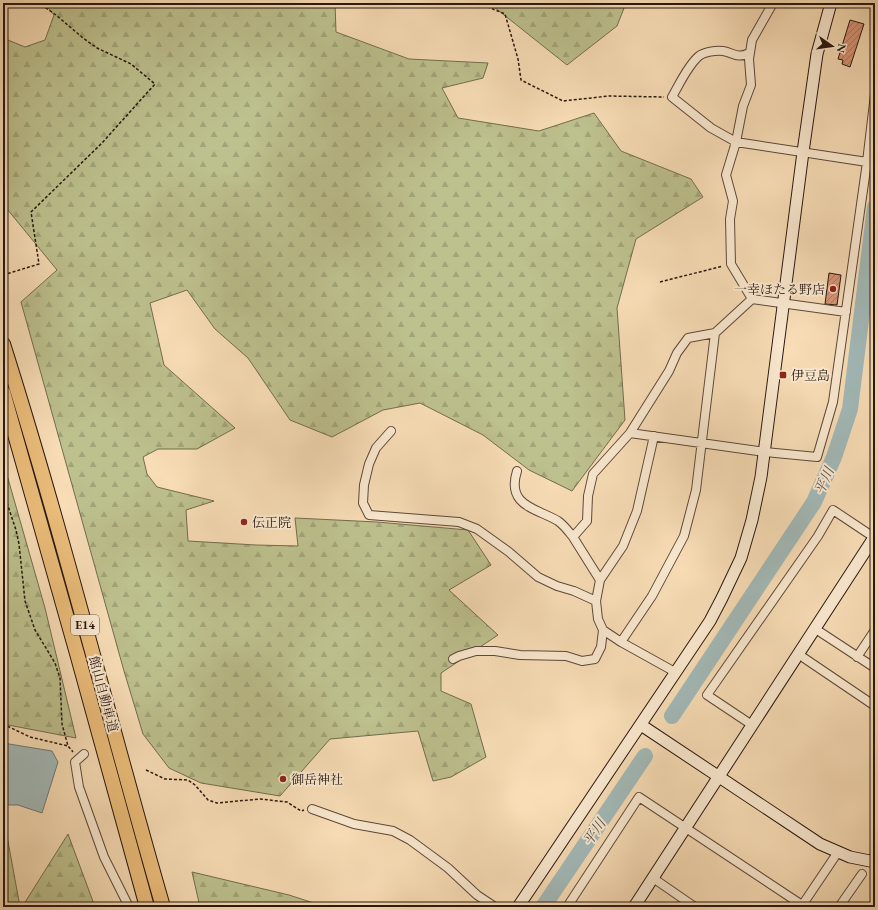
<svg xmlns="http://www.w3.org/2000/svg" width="878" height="910" font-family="'EB Garamond','Noto Serif JP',serif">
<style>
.forest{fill:url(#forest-firs);stroke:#736c4f}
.water{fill:#a2b9b8;stroke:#727875}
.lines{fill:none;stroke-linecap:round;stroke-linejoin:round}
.river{stroke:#a2b9b8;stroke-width:16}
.building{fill:url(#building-hatch);stroke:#291710}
.street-casing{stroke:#5d483a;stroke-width:10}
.secondary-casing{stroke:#291710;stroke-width:13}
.highway-casing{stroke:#291710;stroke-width:16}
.path{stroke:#291710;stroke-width:1.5;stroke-dasharray:3 2;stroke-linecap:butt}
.street{stroke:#fae9d0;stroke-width:8}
.secondary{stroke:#fae9d0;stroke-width:11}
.highway{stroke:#ecbe7b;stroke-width:14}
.poi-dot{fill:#8f2418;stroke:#fae9d0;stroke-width:1.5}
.labels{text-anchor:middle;stroke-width:4;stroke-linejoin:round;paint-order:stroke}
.shield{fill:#fae9d0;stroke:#68564a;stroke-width:1}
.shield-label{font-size:12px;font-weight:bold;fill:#291710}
.poi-label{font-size:13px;fill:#291710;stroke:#fae9d0;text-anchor:start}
.street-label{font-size:13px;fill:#291710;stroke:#fae9d0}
.water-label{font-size:14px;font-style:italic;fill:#53504b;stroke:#fae9d0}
</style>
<defs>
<pattern id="forest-firs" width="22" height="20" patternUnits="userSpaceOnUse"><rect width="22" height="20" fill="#bdc18e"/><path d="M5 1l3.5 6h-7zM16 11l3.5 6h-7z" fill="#a2a579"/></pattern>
<pattern id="building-hatch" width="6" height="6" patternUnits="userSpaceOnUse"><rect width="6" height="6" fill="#d8967a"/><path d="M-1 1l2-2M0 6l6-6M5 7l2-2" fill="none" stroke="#af7963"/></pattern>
</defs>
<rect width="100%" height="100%" fill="#f8ddb6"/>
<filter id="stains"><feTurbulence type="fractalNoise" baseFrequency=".005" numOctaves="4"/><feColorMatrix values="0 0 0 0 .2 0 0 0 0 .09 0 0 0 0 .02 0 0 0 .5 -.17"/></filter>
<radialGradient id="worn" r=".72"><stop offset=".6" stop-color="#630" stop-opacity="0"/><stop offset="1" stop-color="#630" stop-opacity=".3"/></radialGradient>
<path class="forest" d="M44,3H335L336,32L409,59L488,63L483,78L442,88L458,118L539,131L594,113L621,151L691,179L703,197L636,239L617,308L625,420L572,491L529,470L483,435L420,403L383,410L332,437L290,420L248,358L215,329L187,290L150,303L164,365L235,428L197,449H158L143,457L147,474L157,487L214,501L186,510L188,541L256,545L298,546L295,518L377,522L468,530L491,565L449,590L498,635L441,673V691L471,704L486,757L451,777L433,781L418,731L330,739L280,796L201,783L169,768L143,734L124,671L21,302L57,270L3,204V38L25,47L45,40L54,15Z
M489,3H626L617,26L567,65Z
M3,461L45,608L76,738L3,724Z
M5,825L20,907H3V826Z
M68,834L95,907H22Z
M192,872L289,895L326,907H200Z"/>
<path class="water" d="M3,743L52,751L58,762L42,813L18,805H3Z"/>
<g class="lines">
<path class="river" d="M672,716L814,502L834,457L850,409L875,207
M543,907L645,756"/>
</g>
<path class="building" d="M850,20L864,24L850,67L842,64L843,60L838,59Z
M829,273L841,275L837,305L825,304Z"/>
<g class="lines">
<g class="street-casing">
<path id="street" d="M749,53C737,59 734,53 723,51C716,50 704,52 699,56C688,65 679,85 672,97L711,128L736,142L867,162
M752,299L731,264L730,219L733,201L726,175L736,142L743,106L751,85L749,59L752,40L773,3
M752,299L846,312
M391,431L376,448L369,464L364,485L363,503L369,515L459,522L477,529L509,552L538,577L557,586L574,591L596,601
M630,433L765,452L817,457L833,402L867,162L875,94
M517,471C506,506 536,508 558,521C564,525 569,532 573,537
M600,580L623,546L637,511L654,436
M814,628L875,668
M621,642L652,596L684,536L696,490L715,333
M857,657L875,630
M804,658L875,706
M453,659L459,656L476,651H495L520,655L566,656L582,661L595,659L601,647L603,630
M675,672L621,642L603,630L598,619L596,601L600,580L573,537L587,521L588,496L593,474L630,433L669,371L677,353L688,338L715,333L752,299
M752,725L707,695L818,536L833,510L875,538
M84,754L75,762L79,787L104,857L129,907
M312,809L354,824L393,831L410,840L448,868L477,895L495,907
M874,856L875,854
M653,878L695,907
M567,907L639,797L802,905
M801,907L838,852
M839,907L862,874"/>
</g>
<g class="secondary-casing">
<path id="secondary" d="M641,725L820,844L850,857L875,862
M518,907L710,621L722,598L741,558L752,520L761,477L803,152L817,54L831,3
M634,907L875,536"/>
</g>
<g class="highway-casing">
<path id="highway" d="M3,344C62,530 109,720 163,907
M3,392L78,657L147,907"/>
</g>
<path class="path" d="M478,3L505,14L518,59L521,80L563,101L609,96L664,97
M3,275L39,264L31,212L102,143L155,84L131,64L97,48L83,38L56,15L39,3
M660,282L723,266
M3,473L6,500L16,530L19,544L25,601L35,630L55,663L60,678L62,724L68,746L73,752
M3,724L30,737L68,746
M146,770L165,779L188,780L195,785L208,800L217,803L260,799L287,802L301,811L304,810"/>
<use href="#street" class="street"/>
<use href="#secondary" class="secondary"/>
<use href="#highway" class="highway"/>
</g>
<g class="poi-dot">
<circle cx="833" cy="289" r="4"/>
<rect x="779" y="371" width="8" height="8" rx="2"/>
<circle cx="244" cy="522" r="4"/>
<circle cx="283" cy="779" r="4"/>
</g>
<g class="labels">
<rect class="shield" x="71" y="615" width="28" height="20" rx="3"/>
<g class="shield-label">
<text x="85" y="629">E14</text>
</g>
<g class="poi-label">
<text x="825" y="294" text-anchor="end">一幸ほたる野店</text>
<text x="791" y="380">伊豆島</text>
<text x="252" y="527">伝正院</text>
<text x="291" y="784">御岳神社</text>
</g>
<g class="street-label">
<text transform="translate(104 694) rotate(75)" y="5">館山自動車道</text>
</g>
<g class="water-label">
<text transform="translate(824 481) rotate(-66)" y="5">平川</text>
<text transform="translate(594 832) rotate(-56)" y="5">平川</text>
</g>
</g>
<rect width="878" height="910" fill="none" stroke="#f8ddb6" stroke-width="16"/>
<rect x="4" y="4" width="870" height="902" fill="none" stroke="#291710" stroke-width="2"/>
<rect x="8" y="8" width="862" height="894" fill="none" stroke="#291710"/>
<g transform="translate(832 46) rotate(103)" stroke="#fae9d0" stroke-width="3" paint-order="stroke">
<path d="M0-3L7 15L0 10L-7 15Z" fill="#291710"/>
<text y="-6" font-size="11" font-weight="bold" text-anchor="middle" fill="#291710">N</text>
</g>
<rect width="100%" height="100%" filter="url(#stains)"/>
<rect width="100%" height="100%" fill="url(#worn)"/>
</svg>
